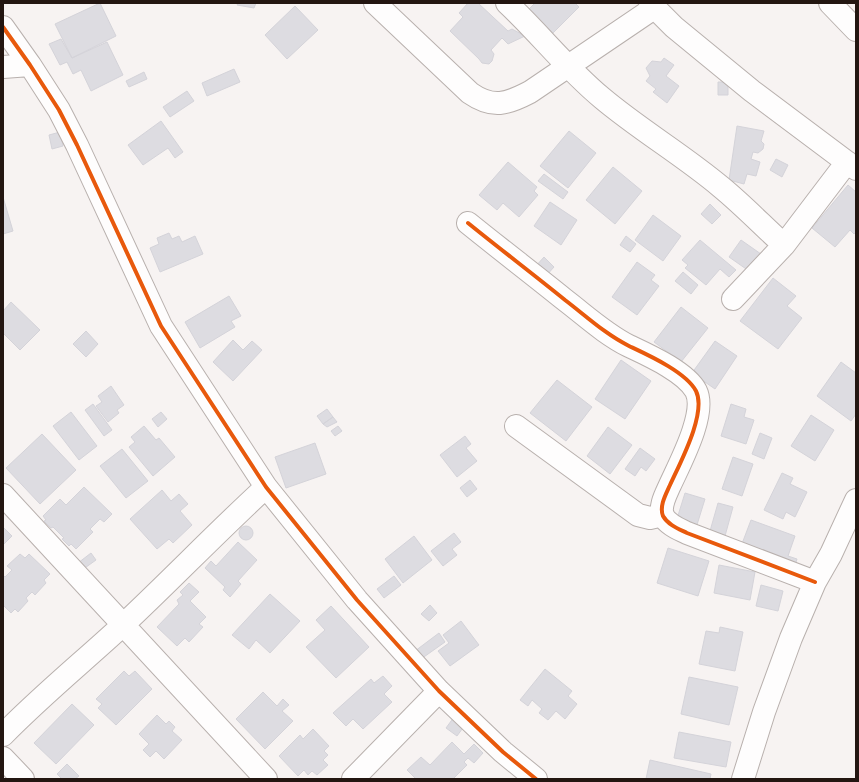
<svg xmlns="http://www.w3.org/2000/svg" width="859" height="782" font-family="'Open Sans',sans-serif">
<style>
.building{fill:#dddce1;stroke:#d4d3d9}
.lines{fill:none;stroke-linecap:round;stroke-linejoin:round}
.minor-casing{stroke:#b8b0ad;stroke-width:24}
.minor{stroke:#fefdfd;stroke-width:22}
.cycleway-casing{stroke:#fff;stroke-width:6}
.cycleway{stroke:#e8590c;stroke-width:4}
</style>
<rect width="100%" height="100%" fill="#f7f3f2"/>
<path class="building" d="M100,3L116,36L72,58L55,24Z
M238,3H256L254,8L237,5Z
M468,3H478L508,31L512,29L525,36L508,44L502,38L491,50L494,54L492,61L489,64L482,63L479,59L450,31L463,17L459,13Z
M535,3H575L579,7L550,36L526,12Z
M295,6L318,30L287,59L265,35Z
M61,39L72,58L107,42L123,75L91,91L81,70L73,74L67,62L60,65L49,44Z
M664,58L674,65L666,76L679,86L667,103L653,92L656,89L646,81L650,76L646,68L652,61L661,62Z
M234,69L240,82L207,96L202,83Z
M144,72L147,79L129,87L126,81Z
M718,82H728V95H718Z
M187,91L194,101L170,117L163,107Z
M161,121L183,152L175,158L168,148L143,165L128,145Z
M737,126L764,131L761,141L764,144L763,149L758,153L753,152L751,159L760,162L756,176L747,174L744,184L729,180Z
M569,131L596,153L568,188L540,166Z
M60,132L63,146L52,149L49,135Z
M776,159L788,165L782,177L770,170Z
M508,162L537,187L534,191L538,195L519,217L503,203L497,210L479,195Z
M613,167L642,191L615,224L586,200Z
M544,174L568,192L563,199L538,181Z
M848,185L856,192V232L854,234L850,230L835,247L812,228Z
M3,197L13,231L3,234Z
M550,202L577,220L561,245L534,226Z
M710,204L721,215L712,224L701,214Z
M653,215L681,236L663,261L635,240Z
M169,233L172,239L179,236L182,242L195,236L203,254L160,272L150,248L159,244L157,238Z
M626,236L636,244L630,252L620,245Z
M700,240L736,270L729,277L720,269L706,285L685,268L688,265L682,260Z
M741,240L761,254L749,271L729,257Z
M544,257L554,267L545,277L535,267Z
M637,262L655,275L651,280L659,286L637,315L612,297Z
M683,272L698,285L691,294L675,281Z
M773,278L796,296L787,306L802,318L778,349L740,321Z
M229,296L241,316L231,321L235,327L200,348L185,322Z
M11,302L40,330L20,350L3,333V311Z
M681,307L708,328L681,362L654,342Z
M86,331L98,344L86,357L73,344Z
M233,340L243,350L252,341L262,350L233,381L213,362Z
M715,341L737,356L715,389L692,373Z
M621,360L651,381L625,419L595,399Z
M841,362L856,373V414L851,421L817,396Z
M557,380L592,407L566,441L530,413Z
M111,386L124,405L117,410L119,413L108,422L96,406L102,402L98,396Z
M93,404L112,430L104,436L85,410Z
M731,404L746,409L744,417L754,420L746,444L721,436Z
M327,409L333,417L323,424L317,416Z
M71,412L97,446L79,460L53,426Z
M161,412L167,419L158,427L152,419Z
M811,415L834,430L815,461L791,446Z
M333,417L337,422L327,427L323,424Z
M144,426L156,440L159,438L175,457L153,476L129,447L135,442L131,437Z
M338,426L342,431L335,436L331,431Z
M608,427L632,445L610,474L587,456Z
M760,433L772,438L764,459L752,454Z
M42,434L76,470L40,504L6,468Z
M465,436L471,444L466,448L477,461L457,477L440,455Z
M315,443L326,474L286,488L275,457Z
M640,448L655,459L646,471L641,467L635,476L625,469Z
M122,449L148,481L126,498L100,466Z
M733,457L753,464L742,496L722,489Z
M782,473L793,478L790,484L807,492L795,517L786,512L783,519L764,510Z
M470,480L477,489L467,497L460,488Z
M84,487L112,514L104,522L100,519L90,529L93,532L76,549L71,544L69,546L62,539L64,538L53,527L51,528L44,521L46,520L43,516L60,499L66,505Z
M162,490L171,501L179,494L188,504L180,511L192,525L173,543L169,539L157,549L130,519Z
M685,493L705,499L696,528L676,522Z
M718,503L733,507L725,536L710,531Z
M751,520L795,536L788,556L797,559L794,569L740,549Z
M239 533a7 7 0 1 1 14 0a7 7 0 1 1-14 0Z
M3,527L12,536L3,545Z
M454,533L461,542L452,549L457,555L443,566L431,551Z
M414,536L432,560L403,583L385,559Z
M238,542L257,560L238,581L241,584L230,597L223,590L225,587L205,568L211,561L216,566Z
M668,548L709,561L698,596L657,583Z
M91,553L96,560L82,570L78,563Z
M20,554L25,558L29,554L50,574L44,580L46,583L35,595L32,592L26,598L28,601L18,612L15,609L11,613L3,605V575L5,577L12,570L7,566Z
M719,565L755,572L750,600L714,593Z
M394,576L401,585L384,598L377,589Z
M189,583L199,592L190,601L206,617L199,624L203,627L189,642L185,638L177,646L157,627L179,604L177,600L183,595L180,592Z
M761,585L783,591L778,611L756,606Z
M270,594L300,621L270,653L256,640L249,649L232,635Z
M430,605L437,613L429,621L421,614Z
M331,606L369,647L336,678L306,647L325,630L316,620Z
M461,621L479,645L450,666L438,651L449,643L443,635Z
M720,627L743,632L735,671L699,664L706,631L719,633Z
M439,633L445,642L421,659L415,651Z
M545,669L572,691L568,696L577,704L565,719L556,711L548,720L539,713L542,709L532,700L528,706L520,700Z
M124,671L129,676L135,671L152,689L116,725L98,708L102,704L96,699Z
M383,676L392,686L384,694L392,702L363,729L353,719L346,726L333,713L371,679L374,683Z
M689,677L738,687L729,725L681,714Z
M263,692L277,706L283,699L289,705L282,711L293,721L265,749L236,719Z
M72,704L94,725L56,764L34,743Z
M157,715L166,724L169,721L175,727L172,731L182,740L164,759L156,751L150,757L143,750L149,744L139,734Z
M454,717L465,725L457,736L446,728Z
M313,729L329,746L324,751L328,755L323,760L328,765L317,775L312,771L308,775L304,770L298,776L279,756L300,735L303,739Z
M679,732L731,742L726,767L674,758Z
M452,742L464,754L474,744L483,753L474,763L468,758L464,762L467,765L453,779H416L407,770L421,757L430,765Z
M650,760L711,774L710,779H646Z
M67,764L79,776L75,779H62L57,774Z"/>
<g class="lines">
<g class="minor-casing">
<path id="minor" d="M375,3L470,93C493,109 507,104 530,92L654,8
M507,3C540,34 567,69 602,98C640,130 683,155 721,187C743,205 763,226 784,245L847,162
M650,3L674,27L752,91L856,169
M830,3L856,30
M3,27L30,65L59,110L77,145L161,326L266,487L357,600L439,691L503,752L536,779
M3,67L30,65
M468,223C500,249 533,274 565,300C586,316 605,334 629,346C648,355 686,372 696,391C707,413 680,463 670,485C666,494 659,506 663,516C668,525 679,529 687,533L815,582
M733,299L784,245
M516,426L638,515L650,518L663,515
M3,495L266,779
M3,735C41,696 84,661 124,624C172,579 218,531 266,487
M3,758L23,779
M353,779L439,691
M743,779L764,712L791,638L815,582L831,554L856,500"/>
</g>
<use href="#minor" class="minor"/>
<g class="cycleway-casing">
<path id="cycleway" d="M3,27L30,65L59,110L77,145L161,326L266,487L357,600L439,691L503,752L536,779
M468,223C500,249 533,274 565,300C586,316 605,334 629,346C648,355 686,372 696,391C707,413 680,463 670,485C666,494 659,506 663,516C668,525 679,529 687,533L815,582"/>
</g>
<use href="#cycleway" class="cycleway"/>
</g>
<rect width="859" height="782" fill="none" stroke="#231611" stroke-width="8"/>
</svg>
